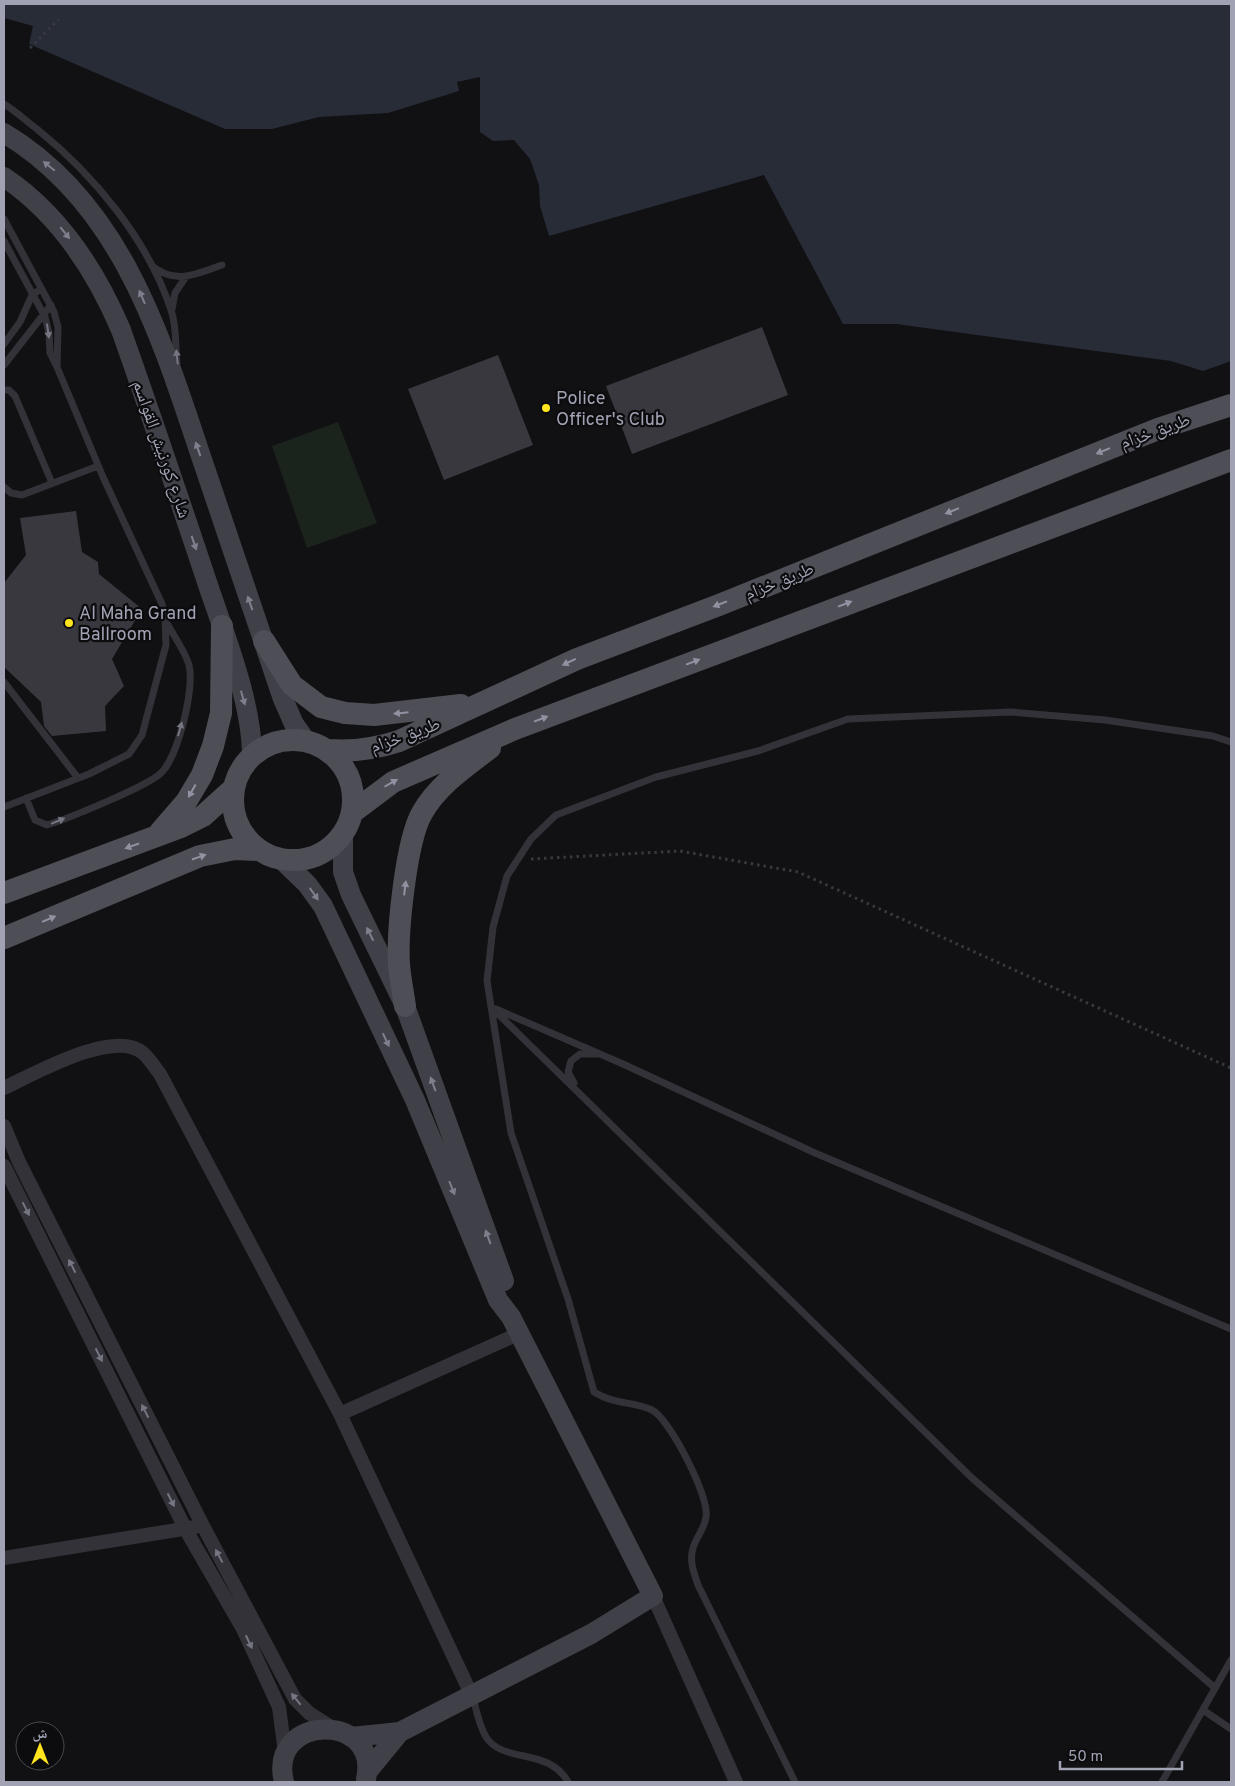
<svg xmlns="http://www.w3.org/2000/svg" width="1235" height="1786" font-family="Overpass,'Noto Naskh Arabic',sans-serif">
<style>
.green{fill:#1b231d}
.water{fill:#272c37}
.building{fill:#39383e}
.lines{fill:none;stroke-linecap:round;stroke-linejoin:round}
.path{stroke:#38383f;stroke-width:3;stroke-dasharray:2.5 4;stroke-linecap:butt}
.lane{stroke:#323238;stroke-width:7}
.street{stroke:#323238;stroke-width:14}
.secondary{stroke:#404048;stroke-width:20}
.primary{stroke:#4e4e57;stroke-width:22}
.oneway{fill:#7f808e}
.oneway2{fill:#757682}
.oneway3{fill:#9092a1}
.poi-dot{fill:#ffe51d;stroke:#0c0c0e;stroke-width:2}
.labels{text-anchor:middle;stroke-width:4.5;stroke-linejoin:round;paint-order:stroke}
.poi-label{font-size:18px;fill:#a1a3b4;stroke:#0c0c0e;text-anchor:start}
.street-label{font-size:18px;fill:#a1a3b4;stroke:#0c0c0e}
</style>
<rect width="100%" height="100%" fill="#111113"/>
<path class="green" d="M338,422L377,523L307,548L272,446Z"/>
<path class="water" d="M4,4H1231V361L1203,371L1171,361L896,324H843L764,175L549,236L540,206L539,185L530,159L514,140L493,141L480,132V77L457,82L459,91L388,113L319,117L272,129H225L29,44L33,26L4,18Z"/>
<path class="building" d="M762,327L788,395L632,454L606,386Z
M498,355L533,445L444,480L408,389Z
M76,511L82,552L98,562L99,574L142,609L112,659L124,686L105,706L106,731L52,736L44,726L41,702L4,667V583L26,555L20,518Z"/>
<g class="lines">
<path class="path" d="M30,48L59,19
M531,859L680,851L798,872L1231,1068"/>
<path class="lane" d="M4,104C16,111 26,121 37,129C94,175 148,240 171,310C177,327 175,345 177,363
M4,219L54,312L58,327L57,367
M4,241L45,317L49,333L50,353L57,367L103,477L162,604L165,617L166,645L142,735L129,754L89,774L4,807
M152,266C176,285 196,274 222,265
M172,309L175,293L185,278
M4,344L20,322L32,295L41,289
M4,365L51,305
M4,390H9L15,396L52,483
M4,487L11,493L22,495L98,466
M4,682L78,778
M26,798L35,820L47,825C67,819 148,786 161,773C178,757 195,688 189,665C185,651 175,638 168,625
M491,1007L972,1478L1215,1688
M496,1009L623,1064L815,1153L1231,1329
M574,1083L568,1072L571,1061L580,1054H597
M473,1697C476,1710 479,1725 486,1737C503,1764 549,1747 568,1782
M1203,1710L1231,1729
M795,1782L698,1585C694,1573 689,1561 693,1548C696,1537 705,1528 706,1517C710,1497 669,1418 652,1410C632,1401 615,1405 594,1392L568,1299L511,1133L487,981L493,927L507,876L531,839L556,815L656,777L758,751L848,719L1011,712L1105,720L1213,736L1231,742
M1162,1782L1231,1660"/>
<path class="street" d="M4,1088C34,1074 114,1028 143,1053C150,1059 155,1068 160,1074L340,1414
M4,1126L19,1162L202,1524L295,1699L309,1713L334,1729
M4,1166L186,1530L243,1629L279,1707L285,1753
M4,1558L195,1527
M653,1596L736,1782
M472,1696L340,1414L518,1334"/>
<path class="secondary" d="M4,133C128,207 165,352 209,480C233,553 259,626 283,699L294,724L306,741
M4,177C59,214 95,269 121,330C151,415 180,501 209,588C226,638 252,704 252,756
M343,834V872L351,895L405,1006L504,1281
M281,859L307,884L323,906L415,1100L498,1300L511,1317L653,1596L591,1634L400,1732L368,1771
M351,1737L400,1732
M284,1782C267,1713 381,1712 366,1779"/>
<path class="primary" d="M264,641L292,685L321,707L345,713L374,715L461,705
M233 800a60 60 0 1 1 120 0a60 60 0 1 1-120 0Z
M328,750C354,752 375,749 399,741L577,659L719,605L1158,429L1231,405
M353,812L393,782L515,729L1231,460
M160,832L186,802L202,775L213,746L221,713L222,626
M4,893L181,827L203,816L234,788
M4,938L200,856L235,849L259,850
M405,1006C403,992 400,978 399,964C397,932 406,841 422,813C438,785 465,767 490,748"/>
</g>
<defs><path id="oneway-solid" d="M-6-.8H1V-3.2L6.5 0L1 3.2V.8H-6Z" transform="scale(1.25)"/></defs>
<g class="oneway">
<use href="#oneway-solid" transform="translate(49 166) rotate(-141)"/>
<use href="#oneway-solid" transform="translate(65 233) rotate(51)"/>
<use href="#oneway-solid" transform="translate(142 297) rotate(-113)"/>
<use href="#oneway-solid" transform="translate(198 449) rotate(-109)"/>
<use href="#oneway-solid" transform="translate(194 543) rotate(71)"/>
<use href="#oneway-solid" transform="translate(250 603) rotate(-109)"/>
<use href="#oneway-solid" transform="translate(243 698) rotate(74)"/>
<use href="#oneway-solid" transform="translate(314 894) rotate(55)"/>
<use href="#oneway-solid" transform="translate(370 934) rotate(-116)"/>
<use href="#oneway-solid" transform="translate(386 1040) rotate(65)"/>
<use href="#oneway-solid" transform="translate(433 1084) rotate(-110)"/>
<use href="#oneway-solid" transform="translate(452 1188) rotate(68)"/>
<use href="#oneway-solid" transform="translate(488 1237) rotate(-110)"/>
</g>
<g class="oneway2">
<use href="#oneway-solid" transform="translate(48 331) rotate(82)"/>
<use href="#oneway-solid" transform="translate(177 357) rotate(-96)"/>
<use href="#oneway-solid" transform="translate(180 729) rotate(-75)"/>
<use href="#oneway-solid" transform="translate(58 821) rotate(-23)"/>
<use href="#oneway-solid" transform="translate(26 1209) rotate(63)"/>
<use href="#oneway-solid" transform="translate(72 1266) rotate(-117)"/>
<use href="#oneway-solid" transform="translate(99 1355) rotate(63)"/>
<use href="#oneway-solid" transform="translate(145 1411) rotate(-117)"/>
<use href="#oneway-solid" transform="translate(171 1500) rotate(63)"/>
<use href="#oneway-solid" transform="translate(219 1556) rotate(-118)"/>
<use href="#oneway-solid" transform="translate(249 1642) rotate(65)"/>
<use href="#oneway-solid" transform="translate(296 1699) rotate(-129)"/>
</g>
<g class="oneway3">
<use href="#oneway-solid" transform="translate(1103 451) rotate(158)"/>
<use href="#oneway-solid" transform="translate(952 511) rotate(158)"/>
<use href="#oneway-solid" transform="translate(720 604) rotate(159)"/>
<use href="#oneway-solid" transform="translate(845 604) rotate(-21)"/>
<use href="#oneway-solid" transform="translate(569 662) rotate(155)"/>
<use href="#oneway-solid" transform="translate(693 662) rotate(-21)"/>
<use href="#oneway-solid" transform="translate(401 713) rotate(174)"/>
<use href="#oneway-solid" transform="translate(541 719) rotate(-21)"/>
<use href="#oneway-solid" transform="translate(391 783) rotate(-30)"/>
<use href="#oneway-solid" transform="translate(192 791) rotate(119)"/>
<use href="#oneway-solid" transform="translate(132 846) rotate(161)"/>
<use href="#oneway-solid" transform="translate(199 857) rotate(-19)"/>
<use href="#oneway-solid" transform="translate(405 888) rotate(-83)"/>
<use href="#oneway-solid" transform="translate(49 919) rotate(-23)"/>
</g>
<g class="poi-dot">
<circle cx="546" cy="408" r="5"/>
<circle cx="69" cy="623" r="5"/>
</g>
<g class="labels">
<g class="poi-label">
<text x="556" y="404">Police<tspan x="556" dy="21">Officer's Club</tspan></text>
<text x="79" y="619">Al Maha Grand<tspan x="79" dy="21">Ballroom</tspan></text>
</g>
<g class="street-label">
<text transform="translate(1155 431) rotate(-20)" y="6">طريق خزام</text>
<text transform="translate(162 449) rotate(71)" y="6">شارع كورنيش القواسم</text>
<text transform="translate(779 581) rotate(-22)" y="6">طريق خزام</text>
<text transform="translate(405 735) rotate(-20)" y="6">طريق خزام</text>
</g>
</g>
<rect width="1235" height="1786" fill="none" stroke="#a1a3b4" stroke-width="10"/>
<g transform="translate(40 1746)"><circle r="24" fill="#0c0c0e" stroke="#484850"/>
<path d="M0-4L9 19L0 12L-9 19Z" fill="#ffe51d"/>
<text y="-8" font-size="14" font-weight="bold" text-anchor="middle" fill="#a1a3b4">ش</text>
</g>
<path d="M1060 1761v8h122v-8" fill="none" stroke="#a1a3b4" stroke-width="2.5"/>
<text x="1068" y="1761" font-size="15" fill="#a1a3b4" stroke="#0c0c0e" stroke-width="4" paint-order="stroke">50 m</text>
</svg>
